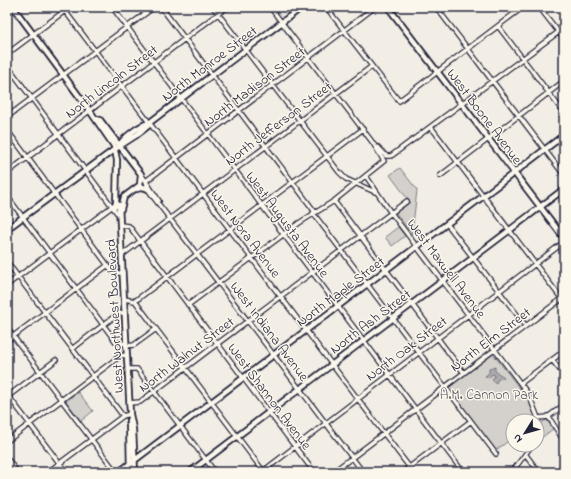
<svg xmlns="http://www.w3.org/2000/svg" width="571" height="479" font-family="'Indie Flower',sans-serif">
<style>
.green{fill:#d4d1cc;stroke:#7b7a84}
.water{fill:#aeabad;stroke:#76747f}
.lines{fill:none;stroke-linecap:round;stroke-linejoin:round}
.minor-casing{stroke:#22223b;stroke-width:6}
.major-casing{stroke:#22223b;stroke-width:8}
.minor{stroke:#fbf7ec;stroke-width:3.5}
.major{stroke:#fbf7ec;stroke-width:4.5}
.labels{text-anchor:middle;stroke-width:3;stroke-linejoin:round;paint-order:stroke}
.street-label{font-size:14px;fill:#22223b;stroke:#fbf7ec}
.park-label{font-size:14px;fill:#575766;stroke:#fbf7ec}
</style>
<rect width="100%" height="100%" fill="#f2eee5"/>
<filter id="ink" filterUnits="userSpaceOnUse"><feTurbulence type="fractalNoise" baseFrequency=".025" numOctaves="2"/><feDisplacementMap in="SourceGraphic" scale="8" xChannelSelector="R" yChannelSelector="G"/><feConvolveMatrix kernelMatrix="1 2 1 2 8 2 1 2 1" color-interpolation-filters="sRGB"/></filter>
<g filter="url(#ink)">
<path class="green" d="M400,168L417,190L412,234L396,213L408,204L407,198L390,175Z
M398,227L405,236L392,246L385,237Z
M493,354L528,399L536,419V421H513V440L511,439L495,451L448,387Z
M78,392L93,411L81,421L66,401Z
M547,420L553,429L540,439L542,422Z"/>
<path class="water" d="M495,367V371L504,377L502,379L499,378L496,383L492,380L495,375L492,374L489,378L485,376L489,373V369Z"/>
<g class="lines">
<g class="minor-casing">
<path id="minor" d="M62,7L413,472
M112,7L463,472
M161,7L315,212
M213,7L339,172L346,179L375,192
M326,7L399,101L523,7
M436,7L564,175
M539,7L564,39
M498,26L564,113
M7,54L70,7
M7,65L117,213
M7,117L154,7
M431,127L564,302
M7,130L112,271L115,273H123
M378,147L386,156H391L564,28
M7,173L227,7
M141,174L159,201
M366,176L389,210L529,395L538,418L537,433
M440,176L564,81
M146,181L148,189L154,198L363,472
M146,181L375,7
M7,196L116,342L126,344
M334,201L464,373
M313,213L496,454
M447,224L526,326
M120,225L129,226L314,472
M122,255L371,67
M7,262L123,416
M7,285L114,205
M124,299L135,301L264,472
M135,301L363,129
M188,305L299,223L334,201L384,161L373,143L270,7
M7,328L116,472
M7,341L108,265
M126,346L134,345L156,329
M72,349L119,313H125
M552,360L564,375
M128,369H137L215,472
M521,383L564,351
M7,394L66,472
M7,397L56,360
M129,403L140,402L407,201
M548,416L564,441
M538,418L548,417L564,405
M7,441L120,356L127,355
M526,455L539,472
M7,458L17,472
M48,472L123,416L130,414
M262,472L564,242
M333,472L564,297
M403,472L471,421
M512,472L532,445"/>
</g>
<g class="major-casing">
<path id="major" d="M13,7L90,111L114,146L117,160L116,206
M388,7L564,238
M96,119L100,120L141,174L140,185L124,197L121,209
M119,146C124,137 140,125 149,123L302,7
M137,189L143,187L148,189
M116,203L119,205L130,414L133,429L135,472
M7,229L115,149L135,136L148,126L149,123
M129,420L130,472
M119,472L564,135
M190,472L564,189"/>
</g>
<use href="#minor" class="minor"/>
<use href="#major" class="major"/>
</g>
</g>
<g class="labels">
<g class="street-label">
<text transform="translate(209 63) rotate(-37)" y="5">North Monroe Street</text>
<text transform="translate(111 81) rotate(-37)" y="5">North Lincoln Street</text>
<text transform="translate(254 86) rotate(-37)" y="5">North Madison Street</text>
<text transform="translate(485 116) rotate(53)" y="5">West Boone Avenue</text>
<text transform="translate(278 123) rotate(-37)" y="5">North Jefferson Street</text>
<text transform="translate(288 224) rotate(53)" y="5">West Augusta Avenue</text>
<text transform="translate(246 233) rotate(53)" y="5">West Nora Avenue</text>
<text transform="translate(447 268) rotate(53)" y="5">West Maxwell Avenue</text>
<text transform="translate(340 291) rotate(-37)" y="5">North Maple Street</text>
<text transform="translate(114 316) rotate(-93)" y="5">West Northwest Boulevard</text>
<text transform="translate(370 321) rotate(-37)" y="5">North Ash Street</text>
<text transform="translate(270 331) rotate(53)" y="5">West Indiana Avenue</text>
<text transform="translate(490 339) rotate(-37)" y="5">North Elm Street</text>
<text transform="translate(406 348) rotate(-37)" y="5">North Oak Street</text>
<text transform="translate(186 354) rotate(-37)" y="5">North Walnut Street</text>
<text transform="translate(270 396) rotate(53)" y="5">West Shannon Avenue</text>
</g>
<g class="park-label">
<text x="489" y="399">A.M. Cannon Park</text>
</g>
</g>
<rect width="571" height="479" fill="none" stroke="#fbf7ec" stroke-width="24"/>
<rect x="12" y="12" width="547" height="455" fill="none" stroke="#22223b" stroke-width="1.5" filter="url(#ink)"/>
<g transform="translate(525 433) rotate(233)"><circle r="19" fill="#fbf7ec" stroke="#a4a2a5"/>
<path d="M0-3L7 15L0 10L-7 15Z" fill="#22223b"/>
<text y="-6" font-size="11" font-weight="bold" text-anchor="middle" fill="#22223b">N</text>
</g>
</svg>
